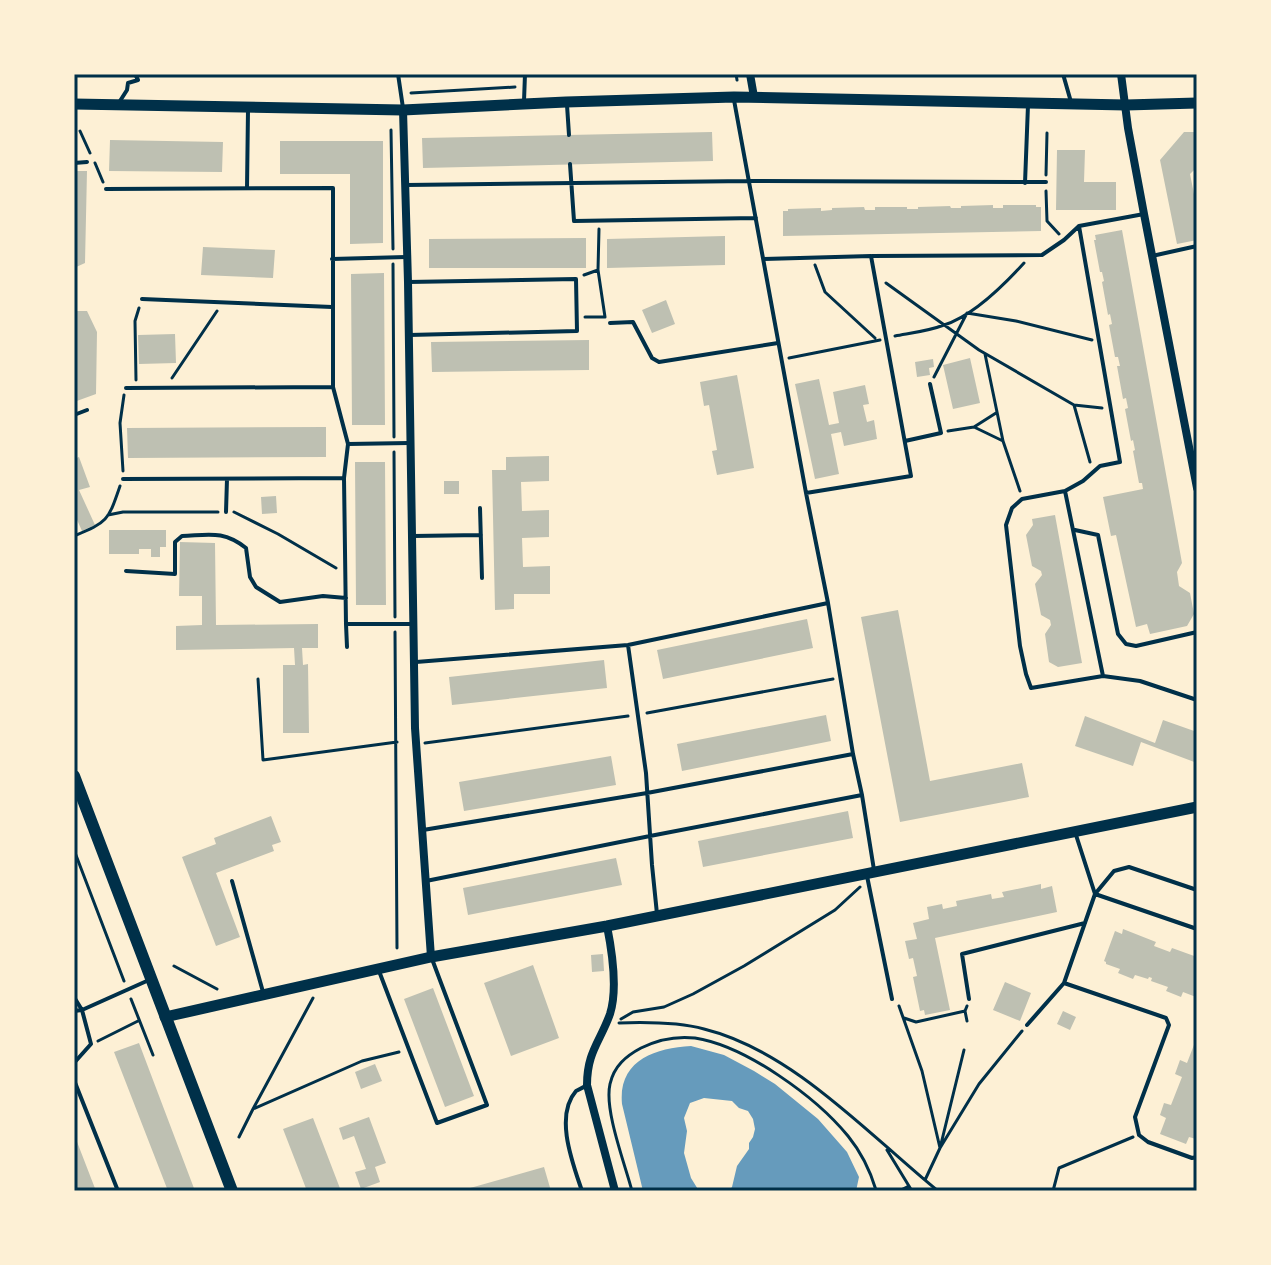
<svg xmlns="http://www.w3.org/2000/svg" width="1271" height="1265" font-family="'Roboto Condensed',sans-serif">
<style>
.water{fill:#669bbc}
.building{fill:#bec0b2}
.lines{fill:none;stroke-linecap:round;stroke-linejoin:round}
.path{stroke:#003049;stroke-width:3}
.service{stroke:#003049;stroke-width:4}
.minor{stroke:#003049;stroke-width:8}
.tertiary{stroke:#003049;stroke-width:11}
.secondary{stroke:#003049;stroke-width:12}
.neatline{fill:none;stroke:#003049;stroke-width:3}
</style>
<rect width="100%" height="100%" fill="#fdf0d5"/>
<path class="water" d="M691,1046L724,1055L754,1071L775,1084L818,1119L847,1152L859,1177L856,1191H729L732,1187L737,1166L749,1149V1143L753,1137L755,1129L753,1119L748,1111L739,1108L732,1101L704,1098L690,1103L684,1118L687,1131L684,1153L691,1178L699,1191H643L622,1104C618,1061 654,1048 691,1046Z"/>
<path class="building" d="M712,132L713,161L423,168L422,138Z
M1184,132H1197V167L1190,174L1197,209V240L1177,244L1160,160Z
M110,140L223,142L222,172L109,171Z
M280,141H383V243L350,244V174H280Z
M1057,150H1085L1084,182H1116V210H1056Z
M74,171H87L85,263L74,268Z
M993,205V208H1003V205H1036V207H1041V231L783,236V211H788V209L821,208V211L832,210V208L864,207L865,210H875V207H907V209H918V207L950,206L951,208H961V206Z
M1122,230L1182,563L1177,572L1179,586L1190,593L1194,614L1187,626L1150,634L1147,624L1136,627L1116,535L1111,536L1103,497L1143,489L1142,483H1139L1133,451L1135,450L1133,440L1131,441L1125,409L1128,408L1126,398L1123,399L1117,366H1120L1118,357H1115L1109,325L1112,324L1110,314L1108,315L1102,282L1104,281L1102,272H1100L1094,240H1096L1095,235Z
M725,236V265L607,268V239Z
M586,238V268H429V239Z
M203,247L275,250L273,278L201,275Z
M384,273L385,425H352L351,274Z
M666,300L675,324L652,333L642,310Z
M74,311H87L97,332L96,394L74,402Z
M175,334L176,363L139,364L138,335Z
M589,340V370L432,372L431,342Z
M970,358L980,403L953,409L943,365Z
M933,359L934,367L929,368L930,375L917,377L915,362Z
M737,375L754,468L717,475L712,451L717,450L709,405L704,406L700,382Z
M819,379L829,425L839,423L833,392L865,385L869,404L863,405L867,422L874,420L877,439L844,446L841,432L831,434L839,474L815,479L795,384Z
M326,427V457L128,458L127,428Z
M549,456V481L521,482L522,511L549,510V537L522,538L523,567L550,566V594H514V609L495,610L492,470H506V457Z
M79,457L90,487L79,490L95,525L82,531L74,513V459Z
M355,462H385L386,605H356Z
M444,481H459V494H444Z
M276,496L277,513L262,514L261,497Z
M1055,515L1082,663L1058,667L1049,662L1045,634L1051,625L1050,620L1041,615L1035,584L1042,575L1041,571L1032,566L1026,535L1033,525L1032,519Z
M109,530H166V547H160V557H151V549H139V554H109Z
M180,542L215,543L216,625L318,624V648H302L303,665L308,664L309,733H283V665H295L294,648L176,650V626L202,625V596H179Z
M898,610L930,781L1022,763L1029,797L900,822L861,617Z
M807,619L813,648L663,679L657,650Z
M604,660L607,688L452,705L449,677Z
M826,715L831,741L682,771L677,744Z
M1085,716L1155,743L1163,720L1197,732V763L1141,742L1133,766L1075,746Z
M611,756L616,785L464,811L459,782Z
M848,811L853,838L703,867L698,841Z
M271,816L281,842L272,845L274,851L216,873L240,937L216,946L182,857L216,844L214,838Z
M616,858L622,885L468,915L463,888Z
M1041,884V889L1052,886L1057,912L935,938L950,1010L925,1015L924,1010L920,1011L913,977L917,976L913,958L909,959L905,941L917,939L913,923L929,919L927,907L942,904L943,909L957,906L956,901L991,894L992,899L1004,897L1002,892Z
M1123,929L1156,942L1154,946L1170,952L1172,948L1197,957L1196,997L1183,992L1181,997L1166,991L1168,987L1151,981L1152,978L1149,977L1148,979L1135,975L1133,979L1118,973L1120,969L1106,964V962L1104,961L1115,931L1122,934Z
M603,954L604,971L592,972L591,955Z
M533,965L559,1038L511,1056L484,983Z
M1005,982L1031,993L1020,1021L993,1010Z
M433,988L474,1096L445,1107L404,999Z
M1063,1011L1076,1017L1070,1030L1057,1024Z
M1197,1037V1136L1196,1139L1189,1137L1186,1144L1160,1134L1166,1118L1160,1115L1164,1103L1171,1105L1182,1077L1175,1074L1180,1060L1187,1063Z
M139,1043L195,1191H168L114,1052Z
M375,1064L382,1081L361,1089L355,1072Z
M369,1117L386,1163L375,1167L380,1182L361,1189L355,1172L366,1169L354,1136L343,1140L339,1128Z
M313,1118L341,1191H307L283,1129Z
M74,1134L96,1191H74Z
M544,1167L551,1191H464L463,1190Z"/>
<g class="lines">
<path class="path" d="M736,74L737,80
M411,93L515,87
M391,130L393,249
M80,131L90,153
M95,163L103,182
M1046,175L1047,133
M1046,191L1047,221L1059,234
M393,264L394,437
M815,265L825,292L875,338
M598,270L605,317
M584,275L598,270L599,229
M886,283L979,350L1074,405L1090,462
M585,317H605
M895,336C911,333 929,331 944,325C973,316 1004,285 1024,263
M985,354L1003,441
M789,358L880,340
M934,377L967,313L1016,321L1092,340
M172,378L217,311
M136,380L135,321L139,308
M1074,405L1102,408
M974,427L1003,441L1020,491
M948,431L974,427L996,413
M394,452L395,617
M123,471L120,423L124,395
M234,512L278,534L336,568
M108,515L123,512H218
M74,536C108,522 108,521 120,486
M395,632L397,948
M258,679L263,760L397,742
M647,713L833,679
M425,743L628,716
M74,850L124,981
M174,966L217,989
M131,999L153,1055
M899,1006L922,1071L940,1148
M965,1011L967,1021
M904,1018L916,1022L965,1011L967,1006
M621,1019L633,1012L664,1007L693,994L744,966L835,910L860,887
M619,1023C647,1022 678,1022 704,1029C793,1051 869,1135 938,1191
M98,1041L138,1021
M253,1109L313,998
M239,1137L253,1109L362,1061L399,1052
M941,1144L964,1050
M887,1150L912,1191
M925,1180L940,1148L979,1084L1022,1031
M632,1191C625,1164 604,1110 610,1084C614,1066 626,1056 641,1048C657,1040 677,1036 695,1038C746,1046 816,1097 848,1136C861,1152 870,1170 876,1190
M873,1191H883
M899,1191L909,1186
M1053,1191L1059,1168L1133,1137"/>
<path class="service" d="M398,74L403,108
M1063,74L1071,102
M734,100L806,493L828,603L853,754L862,795L874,870
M120,101L127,90L128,83L138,80L135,74
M524,101L525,74
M567,105L569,135
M74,163L87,162
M570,164L574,221L756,218
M1025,183L1028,105
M406,185L750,181L1046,182
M247,188L248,110
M106,189L333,188V387L348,444L344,478L346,624H411
M1144,214L1079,226L1120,462L1100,466L1083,481L1065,491L1022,499L1012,508L1006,525L1020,646L1026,674L1031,688L1103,676L1140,681L1197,700
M872,256L1042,255L1064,240L1079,226
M1152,256L1197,246
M332,259L406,257
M764,259L871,256L911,476L806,493
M408,282L576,279L577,331L409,335
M142,299L332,307
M610,323L633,322L652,358L659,362L778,343
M126,388L333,387
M74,415L87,410
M905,441L941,433L930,384
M348,444L409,443
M123,479L344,478
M1065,491L1103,676
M480,508L482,578
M226,512L227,479
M1075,530L1098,535L1118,634L1126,644L1136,646L1197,632
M413,536L481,535
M126,571L175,574V542L182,536C209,535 223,530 246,548L250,577L256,587L280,602L323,596L346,598
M346,624L347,647
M628,645L646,773L652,865L657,914
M416,662L628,645L828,603
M423,830L647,793L853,754
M1076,835L1095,894L1197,929
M867,876L892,999
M232,881L263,992
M426,881L650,836L862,795
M1197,890L1129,867L1114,871L1095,894L1064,983L1166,1018L1169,1025L1135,1117L1139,1135L1148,1142L1192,1158L1197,1157
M379,971L437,1123L487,1105L432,959
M74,997L82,1010L74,1011
M969,999L962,954L1085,923
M1027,1025L1064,983
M74,1063L91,1044L82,1010L149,980
M74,1080L118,1191
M582,1191C573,1164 554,1116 576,1091C578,1090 586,1086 587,1085"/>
<path class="minor" d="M750,74L754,97
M1121,74L1128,128L1144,214L1197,488
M403,110L408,282L415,728L431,957
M607,926C612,951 618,989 610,1014C600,1042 587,1052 587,1085L615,1191"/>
<path class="tertiary" d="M74,104L403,110L566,102L734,97L1126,105L1197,103
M165,1017L431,957L607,926L1197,807"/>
<path class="secondary" d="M74,776L232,1191"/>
</g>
<rect width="1271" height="1265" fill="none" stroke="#fdf0d5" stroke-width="152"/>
<rect x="76" y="76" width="1119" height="1113" class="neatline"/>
</svg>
